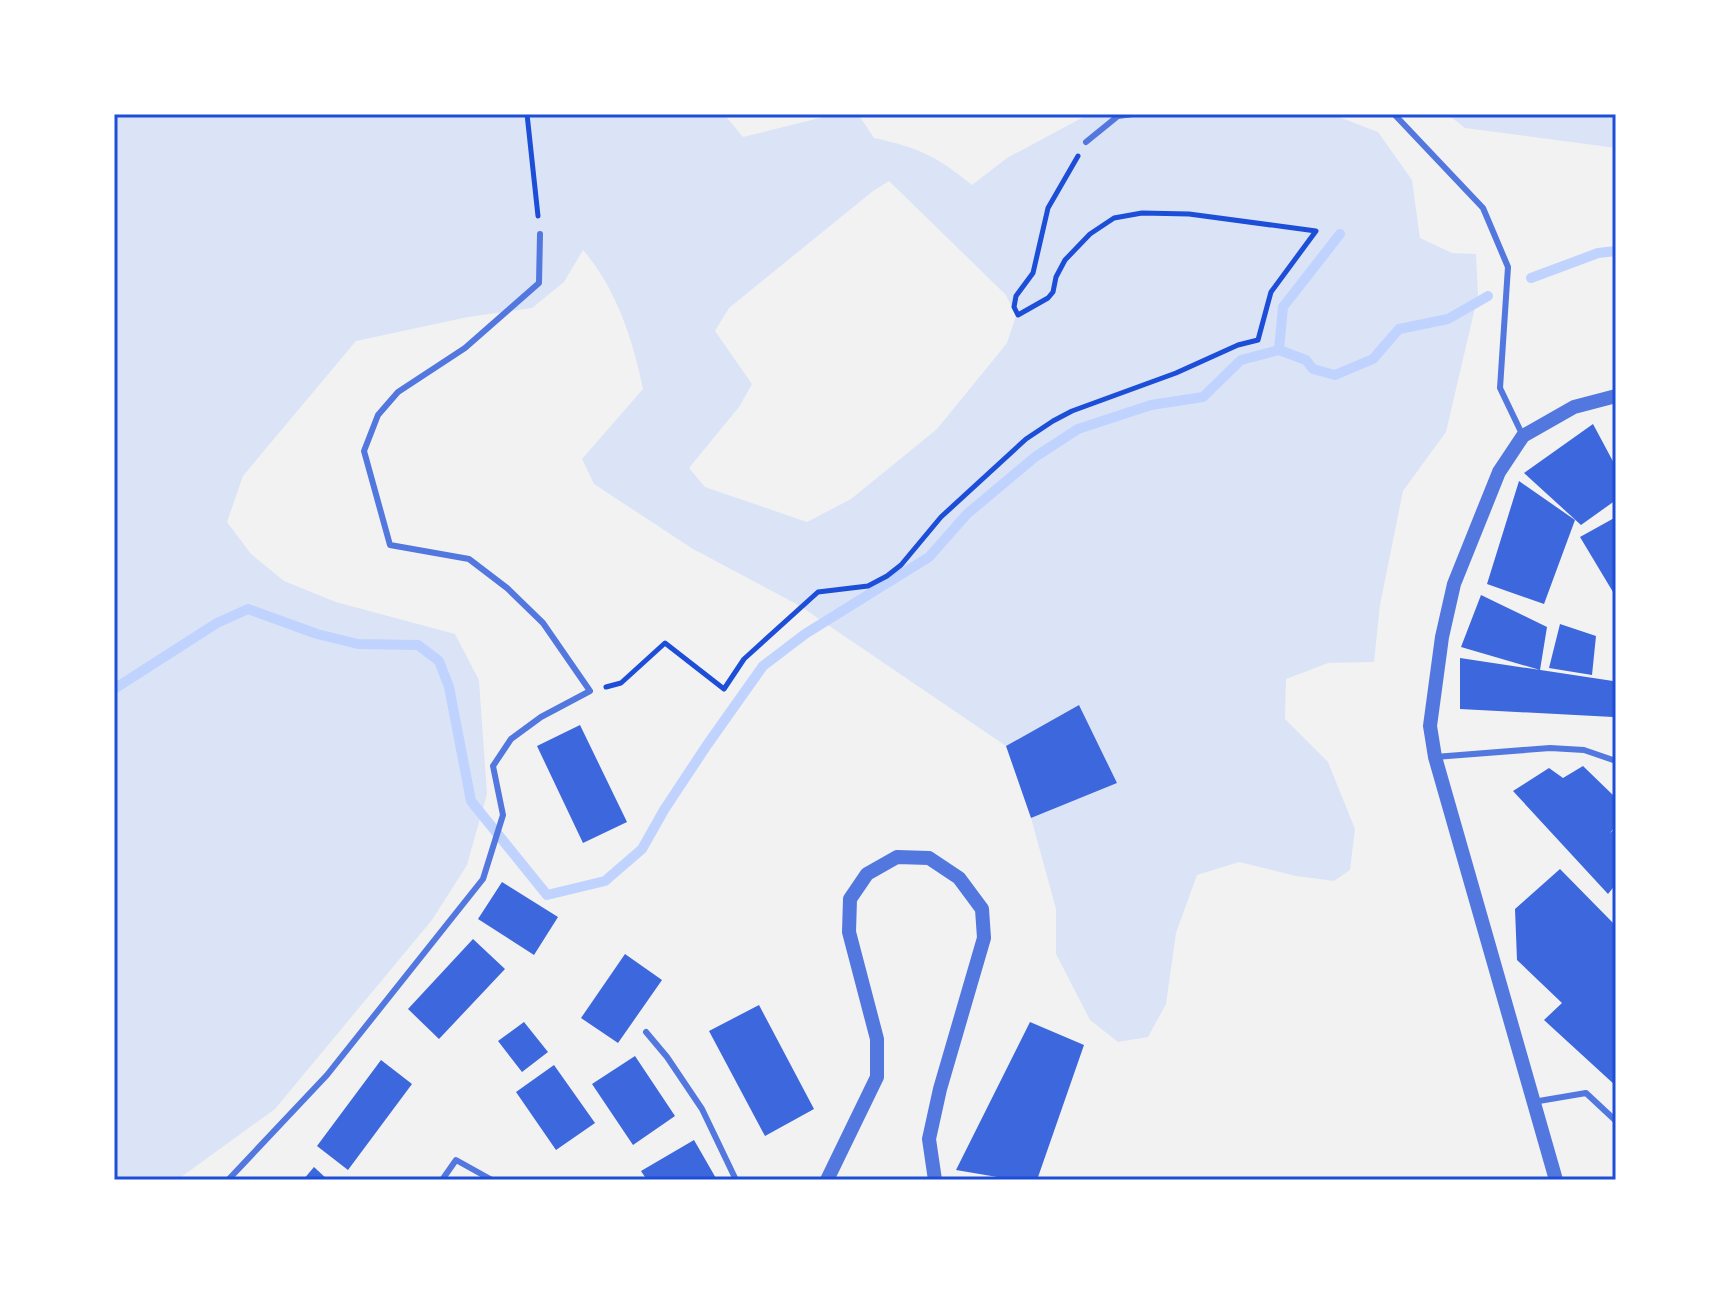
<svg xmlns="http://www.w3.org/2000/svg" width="1730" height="1294" font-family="'Fira Sans',sans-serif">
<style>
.green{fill:#dbe4f7;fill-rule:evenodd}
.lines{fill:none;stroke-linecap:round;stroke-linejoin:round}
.stream{stroke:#bfd3fe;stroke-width:10}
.building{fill:#3d67dc}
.path{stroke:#1d4ed8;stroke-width:5}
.service{stroke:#5277de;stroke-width:6}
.tertiary{stroke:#5277de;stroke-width:14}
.neatline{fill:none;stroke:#1d4ed8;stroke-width:3}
</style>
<rect width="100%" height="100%" fill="#f2f2f2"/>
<path class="green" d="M114,114H724L743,137L836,114H858L874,138C920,148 936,156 972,185L1007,158L1089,114H1331L1378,132L1412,180L1420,238L1452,253L1476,254L1478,295L1446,432L1403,491L1380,605L1374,662L1328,663L1286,679L1285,719L1328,762L1355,829L1350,870L1334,881L1296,876L1239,862L1197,875L1176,933L1166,1004L1148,1037L1118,1042L1090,1020L1056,954V909L1031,818L1117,783L1079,705L1006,746L800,606L693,549L594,484L582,459L643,389C633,340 616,288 583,250L564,282L532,308L468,317L356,341L243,476L227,522L251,554L284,581L336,602L455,634L479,680L487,794L467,865L432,920L275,1109L177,1180H114ZM889,181L1006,295L1016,316L1007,343L937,429L851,499L807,522L705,487L689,468L739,407L752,384L715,331L729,308L873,191Z
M1447,114H1616V148L1465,128Z"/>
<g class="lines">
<path class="stream" d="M1531,278L1598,253L1616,251
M1279,350L1283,307L1340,234
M114,689L217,623L248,609L317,634L358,644L418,645L439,661L449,687L471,801L547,895L605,881L642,849L664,810L707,745L763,666L805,634L929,557L967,514L1035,457L1078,429L1151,405L1203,397L1241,360L1279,350L1306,360L1313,369L1335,375L1373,359L1399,329L1448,319L1488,296"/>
</g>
<path class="building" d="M1593,424L1616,467V500L1581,525L1524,473Z
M1519,481L1575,520L1544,604L1487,584Z
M1616,517V597L1580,537Z
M1481,595L1547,627L1540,670L1461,647Z
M1560,624L1596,636L1592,675L1549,668Z
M1460,658L1613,681V717L1460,709Z
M1079,705L1117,783L1031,818L1006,746Z
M580,725L627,822L583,843L537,746Z
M1583,766L1616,798V826L1610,833L1616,828V884L1608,894L1513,791L1549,768L1563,778Z
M1560,869L1616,926V951L1613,954L1616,957V1086L1544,1020L1562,1003L1517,960L1515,909Z
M502,882L558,917L534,955L478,919Z
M473,939L505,969L439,1039L408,1009Z
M625,954L662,980L618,1043L581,1018Z
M759,1005L814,1109L765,1136L709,1031Z
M524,1022L548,1052L522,1072L498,1041Z
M1030,1022L1084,1045L1037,1180H1015L956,1170Z
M635,1056L675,1116L633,1145L592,1084Z
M381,1060L412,1084L348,1170L317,1146Z
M554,1065L595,1123L556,1150L516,1092Z
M694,1140L717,1180H647L641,1171Z
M314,1167L328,1180H303Z"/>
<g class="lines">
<path class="path" d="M527,114L538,216
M606,687L621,683L665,643L724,689L744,659L818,592L868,586L887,576L901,565L941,517L1026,439L1053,421L1072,411L1176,373L1238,345L1258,340L1271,292L1316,231L1189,214L1142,213L1114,218L1090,234L1065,260L1056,277L1053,292L1048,298L1018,315L1014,307L1016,296L1033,273L1048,208L1078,156"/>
<path class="service" d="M1394,114L1483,208L1508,267L1500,388L1523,436
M1086,142L1118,116L1133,114
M1435,757L1550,748L1584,750L1616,761
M646,1032L667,1057L702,1109L736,1180
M1533,1102L1586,1093L1616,1121
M228,1180L327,1075L483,879L503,815L493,766L511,739L541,717L590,691L543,623L507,588L469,559L390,545L364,451L378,415L398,392L465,348L539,283L540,234
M442,1180L456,1160L492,1180"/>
<path class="tertiary" d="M827,1180L877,1077V1039L849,932L850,899L867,874L897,857L929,858L959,878L982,909L984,938L940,1089L929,1139L935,1180
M1556,1180L1435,757L1430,726L1442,637L1454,584L1499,472L1523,436L1574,407L1616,396"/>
</g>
<rect width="1730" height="1294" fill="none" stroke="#ffffff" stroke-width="232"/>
<rect x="116" y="116" width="1498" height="1062" class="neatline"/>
</svg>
